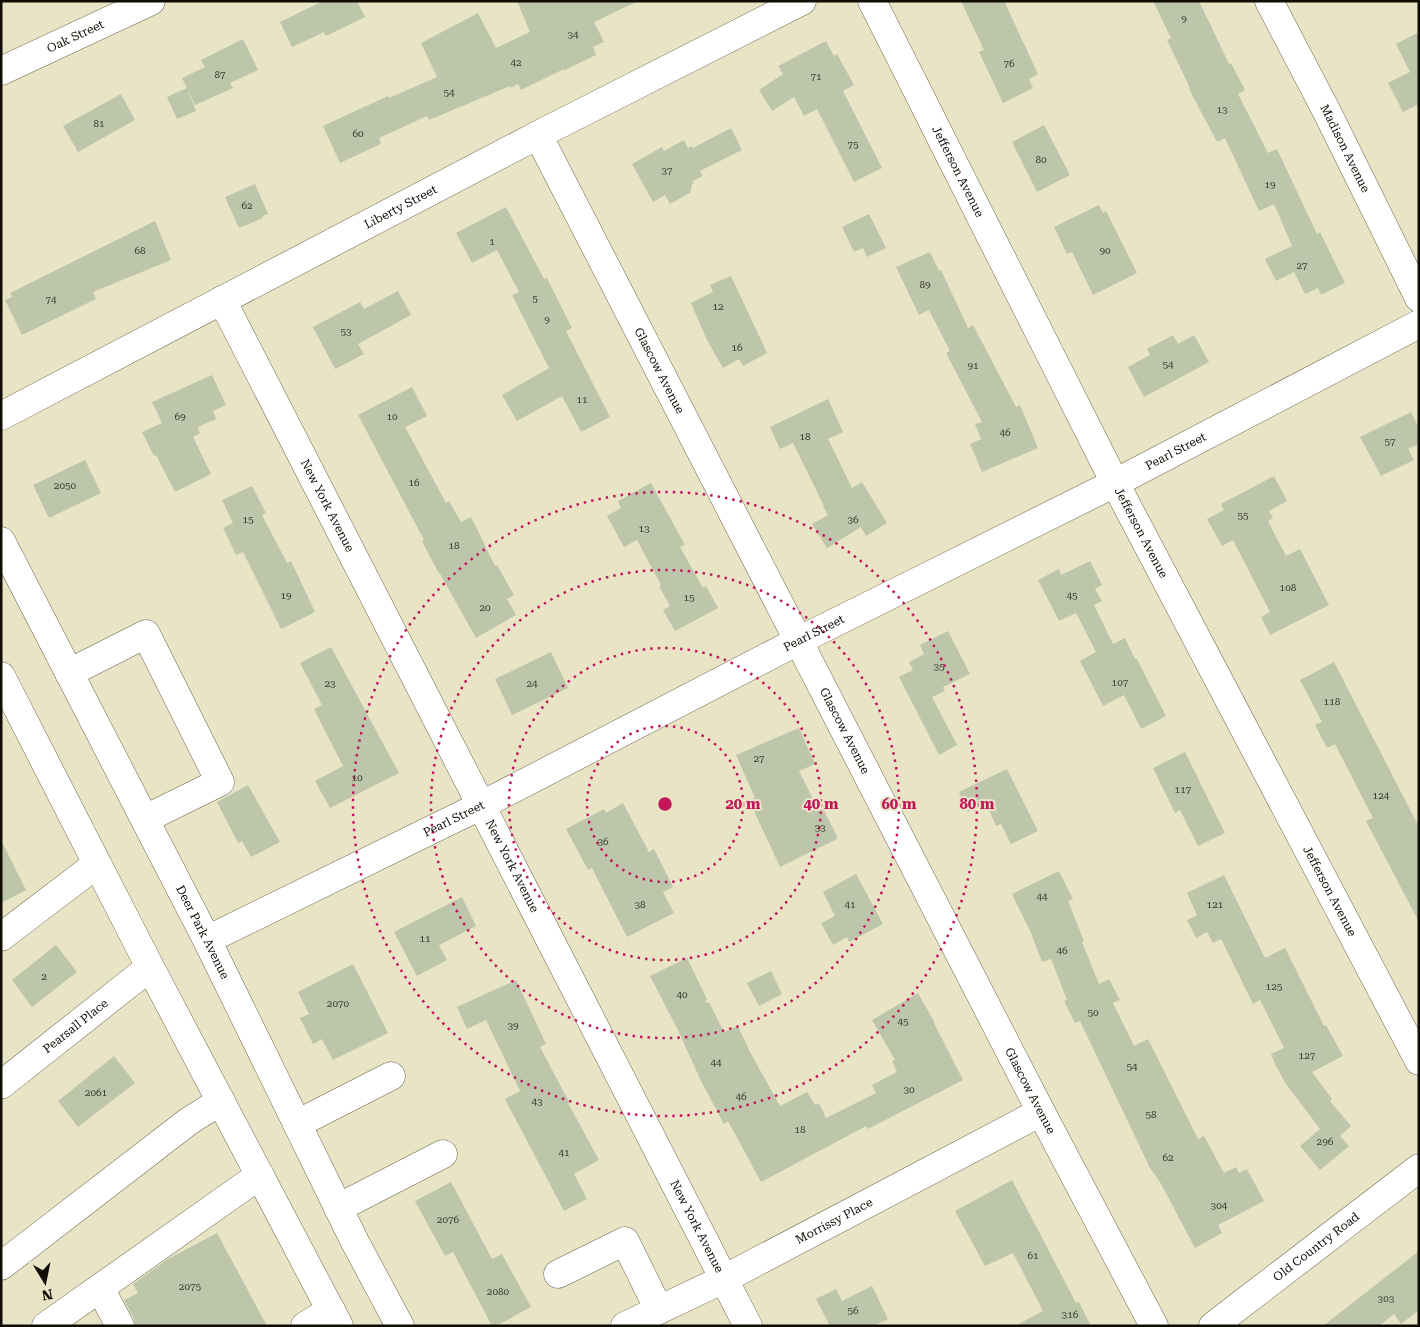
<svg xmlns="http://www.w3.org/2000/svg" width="1420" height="1327" font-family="'Roboto Serif',serif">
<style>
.building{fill:#bdc6aa}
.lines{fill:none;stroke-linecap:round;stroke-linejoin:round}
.minor-casing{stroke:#6c674c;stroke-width:29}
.major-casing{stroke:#6c674c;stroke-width:29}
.minor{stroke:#fff;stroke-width:28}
.major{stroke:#fff;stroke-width:28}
.ring{fill:none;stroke:#c2185b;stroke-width:2.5;stroke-dasharray:2.5 5}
.labels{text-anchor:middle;stroke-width:4;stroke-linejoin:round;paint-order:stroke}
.number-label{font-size:10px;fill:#3a3b2e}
.street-label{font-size:12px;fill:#0f0d04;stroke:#eae4c6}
.centre{fill:#c2185b;stroke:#eae4c6;stroke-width:2.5}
.ring-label{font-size:15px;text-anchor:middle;font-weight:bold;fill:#c2185b;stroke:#eae4c6;stroke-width:4;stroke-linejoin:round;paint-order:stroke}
</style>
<rect width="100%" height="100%" fill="#eae4c6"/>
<path class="building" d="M323,1H357L365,17L326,36L324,32L292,47L280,22Z
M517,1H638L594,22L604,42L593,47L596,55L565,70L564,69L521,90L518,84L511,88L510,86L429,120L427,116L379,138L381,144L340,163L323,126L388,96L389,98L437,77L421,43L478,13L496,48L530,32Z
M961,1H1004L1038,74L1029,79L1033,88L1003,103L979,52L984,50Z
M1153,1H1199L1229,64L1231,63L1245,90L1238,94L1268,153L1277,149L1317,234L1320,232L1345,283L1321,295L1318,288L1305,294L1294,272L1276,281L1265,259L1292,246L1274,204L1259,211L1225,138L1217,142L1189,89L1190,88L1167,40L1171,38Z
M1419,32V104L1403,112L1388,83L1410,72L1396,44Z
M243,39L258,70L230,83L233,88L195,105L182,78L205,67L201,60Z
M826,41L834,56L837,54L854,85L843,91L882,168L854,182L817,109L804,116L794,97L772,111L759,90L783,74L778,66Z
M187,88L196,111L177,119L167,97Z
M121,94L135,120L78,152L63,126Z
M1044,125L1070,175L1037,192L1012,142Z
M731,128L742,150L700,171L703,176L693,181L690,193L670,204L665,195L653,202L632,164L662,147L664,151L684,140L688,148L692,146L693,148Z
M255,184L268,214L262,216L263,218L239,228L225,197Z
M1099,205L1103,213L1106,211L1137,273L1093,295L1072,252L1067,254L1054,227Z
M506,207L544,279L547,278L572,328L566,331L610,417L581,432L562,396L517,421L502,395L549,368L512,295L519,292L497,250L472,263L456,233Z
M869,214L886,248L867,257L863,248L854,252L842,227Z
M155,221L171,260L93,292L96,299L22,335L5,300L12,297L10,293Z
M930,252L939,271L941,270L968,328L973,325L1016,407L1020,405L1038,448L982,472L970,444L981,439L975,424L982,422L946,353L950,351L929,310L919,315L896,267Z
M731,276L767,353L743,366L739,359L723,368L707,340L691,303L713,292L710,285Z
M398,291L411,315L358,344L364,354L335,369L313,327L360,302L364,309Z
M1173,335L1178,344L1194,335L1209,362L1144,397L1128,367L1150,355L1147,349Z
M212,375L226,405L213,411L216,419L198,427L200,433L193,437L211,474L175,492L156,455L154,456L142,432L162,423L152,402Z
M412,387L427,416L405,427L446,503L449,501L461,522L471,517L495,566L497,565L514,595L507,599L516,615L476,638L439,572H438L422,541L424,540L358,415Z
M828,399L843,432L828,439L852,488L862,482L887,523L866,536L861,527L827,548L812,524L828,515L823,506H824L793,443L780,449L770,427Z
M1411,412L1419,428V444L1408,449L1414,460L1381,476L1360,437Z
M85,460L101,493L49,518L33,485Z
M1274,476L1287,501L1269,511L1273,518L1268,521L1286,556L1300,549L1329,605L1270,635L1261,617L1270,612L1233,540L1222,546L1207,519L1224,510L1221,504Z
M651,483L685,545L680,547L703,588L706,586L718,608L675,631L663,610L670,606L659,586L661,585L637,540L624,547L607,516L621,508L618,501Z
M252,486L266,513L262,515L287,563L291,561L315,612L281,629L243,552L236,555L223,528L233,523L222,500Z
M1090,561L1102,585L1095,589L1102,601L1094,605L1113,644L1125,638L1135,659H1137L1166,716L1141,729L1124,695L1103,706L1080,661L1096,652L1076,613L1059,621L1038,580L1059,569L1061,575Z
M948,631L970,674L943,687L945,691L932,697L957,745L939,755L899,677L913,670L909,662L924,654L920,645Z
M331,647L399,773L330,808L315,781L343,766L314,709L322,705L300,663Z
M551,652L568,688L512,715L495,679Z
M1334,662L1419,827V922L1366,821L1373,818L1335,744L1327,748L1315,725L1322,722L1300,680Z
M799,728L815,764L799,771L819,811L823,809L837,836V839L780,867L749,800L755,798L736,755Z
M1185,752L1225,833L1198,846L1180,810L1175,813L1153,768Z
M1007,769L1038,831L1011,844L1001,824L996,826L986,803L968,812L959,792Z
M248,785L280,842L251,857L242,841L238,843L217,802Z
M623,803L649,852L654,849L673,887L663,892L674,913L627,937L592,868L588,870L566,829L604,809L606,813Z
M1,840L26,890L1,903Z
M1059,871L1073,899L1068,901L1084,941L1082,942L1099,984L1109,979L1120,1000L1113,1003L1134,1046L1148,1039L1198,1139L1204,1136L1224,1173L1236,1167L1239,1173L1247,1169L1264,1201L1218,1225L1222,1233L1195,1248L1160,1182L1150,1168L1080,1021L1075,1023L1064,1001L1067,1000L1051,959L1042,962L1031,933L1012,894Z
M856,874L883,924L849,942L847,937L833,945L821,923L835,916L823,892Z
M1224,875L1265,958L1285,948L1324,1026L1326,1025L1343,1056L1312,1072L1332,1099L1330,1101L1351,1126L1340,1136L1349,1146L1320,1170L1300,1146L1320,1129L1286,1084L1276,1066L1271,1054L1284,1048L1260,1000L1253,1004L1221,939L1213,943L1207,932L1196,938L1187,920L1197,915L1187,893Z
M462,897L476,926L439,945L447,960L417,976L394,932Z
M56,945L77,972L32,1007L12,980Z
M687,958L707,999L705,1003L709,1002L724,1032L738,1026L750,1052L780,1106L807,1092L815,1105L819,1103L826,1118L876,1093L872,1085L897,1072L892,1061L895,1060L872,1020L918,993L935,1023H934L963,1080L868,1129L866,1126L761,1182L728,1121L724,1124L701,1081L678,1030L650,976Z
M353,964L388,1033L333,1060L322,1039L313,1044L300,1018L309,1014L298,992Z
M771,971L782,994L759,1006L747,983Z
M516,980L546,1044L540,1047L569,1102L568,1103L599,1160L574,1174L587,1199L564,1211L505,1099L520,1091L486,1020L467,1029L457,1007Z
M114,1056L135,1083L78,1127L58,1101Z
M1012,1180L1076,1303L1079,1302L1091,1326H1015L1043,1311L1013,1253L985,1266L955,1211Z
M451,1182L492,1259L502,1254L531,1307L496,1326H492L453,1252L445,1256L415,1201Z
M217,1233L267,1326H135L134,1319L124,1300L138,1293L133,1284L168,1259Z
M1419,1251V1310L1401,1324L1394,1314L1379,1326H1323Z
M872,1286L888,1319L873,1326H830L816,1299L836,1289L842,1301Z"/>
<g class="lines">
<g class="minor-casing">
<g id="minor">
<path id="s1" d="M872,1L1115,483L1419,1061"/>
<path id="s2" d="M1269,1L1327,112L1419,298"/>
<path id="s3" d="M1,71L151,1"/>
<path id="s4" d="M538,135L1041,1112L1154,1326"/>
<path id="s5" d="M222,300L748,1326"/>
<path id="s6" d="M1,416L538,135L802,1"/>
<path d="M69,673L146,634L220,782L145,819"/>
<path d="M1,937L97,864"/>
<path id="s7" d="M207,940L480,806L798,641L1115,483L1419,324"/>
<path id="s8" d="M1,1085L150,967"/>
<path d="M297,1124L391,1076"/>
<path d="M338,1208L443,1154"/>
<path d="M1,1266L189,1121L221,1101"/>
<path d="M558,1274L625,1241L659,1310"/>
<path d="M100,1288L120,1326"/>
<path d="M46,1326L260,1175"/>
<path d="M305,1326L331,1310"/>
<path id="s9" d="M625,1326L724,1279L1041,1112"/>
<path id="s10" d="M1213,1326L1419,1168"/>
</g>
</g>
<g class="major-casing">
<g id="major">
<path id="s11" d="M1,541L207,940L355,1242L400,1326"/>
<path d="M1,676L150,967L339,1326"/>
</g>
</g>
<use href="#minor" class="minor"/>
<use href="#major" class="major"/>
</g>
<g class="ring">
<circle cx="665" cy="804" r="78"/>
<circle cx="665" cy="804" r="156"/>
<circle cx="665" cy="804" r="234"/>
<circle cx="665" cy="804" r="312"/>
</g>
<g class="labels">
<g class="number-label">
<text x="1184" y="22">9</text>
<text x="573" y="38">34</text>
<text x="516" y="66">42</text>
<text x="1009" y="67">76</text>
<text x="220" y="78">87</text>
<text x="816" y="80">71</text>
<text x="449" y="96">54</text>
<text x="1222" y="113">13</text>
<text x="99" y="127">81</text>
<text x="358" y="137">60</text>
<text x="853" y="148">75</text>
<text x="1041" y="163">80</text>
<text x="667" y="174">37</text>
<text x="1270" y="188">19</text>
<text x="247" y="209">62</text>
<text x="492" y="245">1</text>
<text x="140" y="254">68</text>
<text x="1105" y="254">90</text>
<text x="1302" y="269">27</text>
<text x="925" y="288">89</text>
<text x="535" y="302">5</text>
<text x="51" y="303">74</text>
<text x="718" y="310">12</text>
<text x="547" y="323">9</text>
<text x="346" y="335">53</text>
<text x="737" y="351">16</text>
<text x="1168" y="368">54</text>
<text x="973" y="369">91</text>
<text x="582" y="403">11</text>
<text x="180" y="420">69</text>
<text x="392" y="420">10</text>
<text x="1005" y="436">46</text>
<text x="805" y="440">18</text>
<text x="1390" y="445">57</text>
<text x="414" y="486">16</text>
<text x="65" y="489">2050</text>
<text x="1243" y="519">55</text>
<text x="248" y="523">15</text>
<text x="853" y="523">36</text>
<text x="644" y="532">13</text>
<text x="454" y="549">18</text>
<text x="1288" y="591">108</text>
<text x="286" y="599">19</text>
<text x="1072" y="599">45</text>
<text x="689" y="601">15</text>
<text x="485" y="611">20</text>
<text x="939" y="670">35</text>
<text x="1120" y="686">107</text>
<text x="330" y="687">23</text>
<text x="532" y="687">24</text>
<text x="1332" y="705">118</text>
<text x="759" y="762">27</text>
<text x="357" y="781">10</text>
<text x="1183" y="793">117</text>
<text x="1381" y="799">124</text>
<text x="820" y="831">33</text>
<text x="603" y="845">36</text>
<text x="1042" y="900">44</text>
<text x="640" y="908">38</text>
<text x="850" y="908">41</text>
<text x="1215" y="908">121</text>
<text x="425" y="942">11</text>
<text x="1062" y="954">46</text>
<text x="44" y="980">2</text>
<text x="1274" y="990">125</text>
<text x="682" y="998">40</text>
<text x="338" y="1007">2070</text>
<text x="1093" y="1016">50</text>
<text x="903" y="1025">45</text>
<text x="513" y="1029">39</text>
<text x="1307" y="1059">127</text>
<text x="716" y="1066">44</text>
<text x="1132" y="1070">54</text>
<text x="909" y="1093">30</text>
<text x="96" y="1096">2061</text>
<text x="741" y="1100">46</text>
<text x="537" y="1105">43</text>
<text x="1151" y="1118">58</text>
<text x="800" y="1133">18</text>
<text x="1325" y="1145">296</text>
<text x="564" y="1156">41</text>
<text x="1168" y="1161">62</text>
<text x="1219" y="1209">304</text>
<text x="448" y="1223">2076</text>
<text x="1033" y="1259">61</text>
<text x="190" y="1290">2075</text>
<text x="498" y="1295">2080</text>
<text x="1386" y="1302">303</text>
<text x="853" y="1314">56</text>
<text x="1070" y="1318">316</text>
</g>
<g class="street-label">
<text dy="4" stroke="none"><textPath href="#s3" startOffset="82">Oak Street</textPath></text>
<text dy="4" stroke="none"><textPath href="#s2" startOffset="166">Madison Avenue</textPath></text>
<text dy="4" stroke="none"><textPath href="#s1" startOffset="191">Jefferson Avenue</textPath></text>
<text dy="4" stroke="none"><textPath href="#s6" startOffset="451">Liberty Street</textPath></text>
<text dy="4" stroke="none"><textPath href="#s4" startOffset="265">Glascow Avenue</textPath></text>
<text dy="4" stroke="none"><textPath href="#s7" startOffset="1085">Pearl Street</textPath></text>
<text dy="4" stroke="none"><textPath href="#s5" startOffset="231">New York Avenue</textPath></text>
<text dy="4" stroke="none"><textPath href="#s1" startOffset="596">Jefferson Avenue</textPath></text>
<text dy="4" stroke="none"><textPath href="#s7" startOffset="680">Pearl Street</textPath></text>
<text dy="4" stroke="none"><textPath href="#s4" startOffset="670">Glascow Avenue</textPath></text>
<text dy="4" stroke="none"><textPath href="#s7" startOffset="275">Pearl Street</textPath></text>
<text dy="4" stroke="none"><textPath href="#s5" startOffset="636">New York Avenue</textPath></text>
<text dy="4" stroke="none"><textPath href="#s1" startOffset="1001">Jefferson Avenue</textPath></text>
<text dy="4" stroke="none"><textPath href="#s11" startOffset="440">Deer Park Avenue</textPath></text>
<text dy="4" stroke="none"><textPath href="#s8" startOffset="95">Pearsall Place</textPath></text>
<text dy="4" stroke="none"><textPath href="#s4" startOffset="1075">Glascow Avenue</textPath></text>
<text dy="4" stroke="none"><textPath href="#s9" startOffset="234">Morrissy Place</textPath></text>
<text dy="4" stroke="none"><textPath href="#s5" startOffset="1041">New York Avenue</textPath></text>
<text dy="4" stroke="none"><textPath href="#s10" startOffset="130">Old Country Road</textPath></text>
</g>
</g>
<circle cx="665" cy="804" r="8" class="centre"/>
<g class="ring-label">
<text x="743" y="809">20 m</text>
<text x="821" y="809">40 m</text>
<text x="899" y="809">60 m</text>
<text x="977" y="809">80 m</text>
</g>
<rect width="1420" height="1327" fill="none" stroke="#0f0d04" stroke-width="5"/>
<g transform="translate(45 1282) rotate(170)" stroke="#eae4c6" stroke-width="4" paint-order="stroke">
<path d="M0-4L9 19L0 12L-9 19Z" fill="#0f0d04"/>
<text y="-8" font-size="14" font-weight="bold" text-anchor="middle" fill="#0f0d04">N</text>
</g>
</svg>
